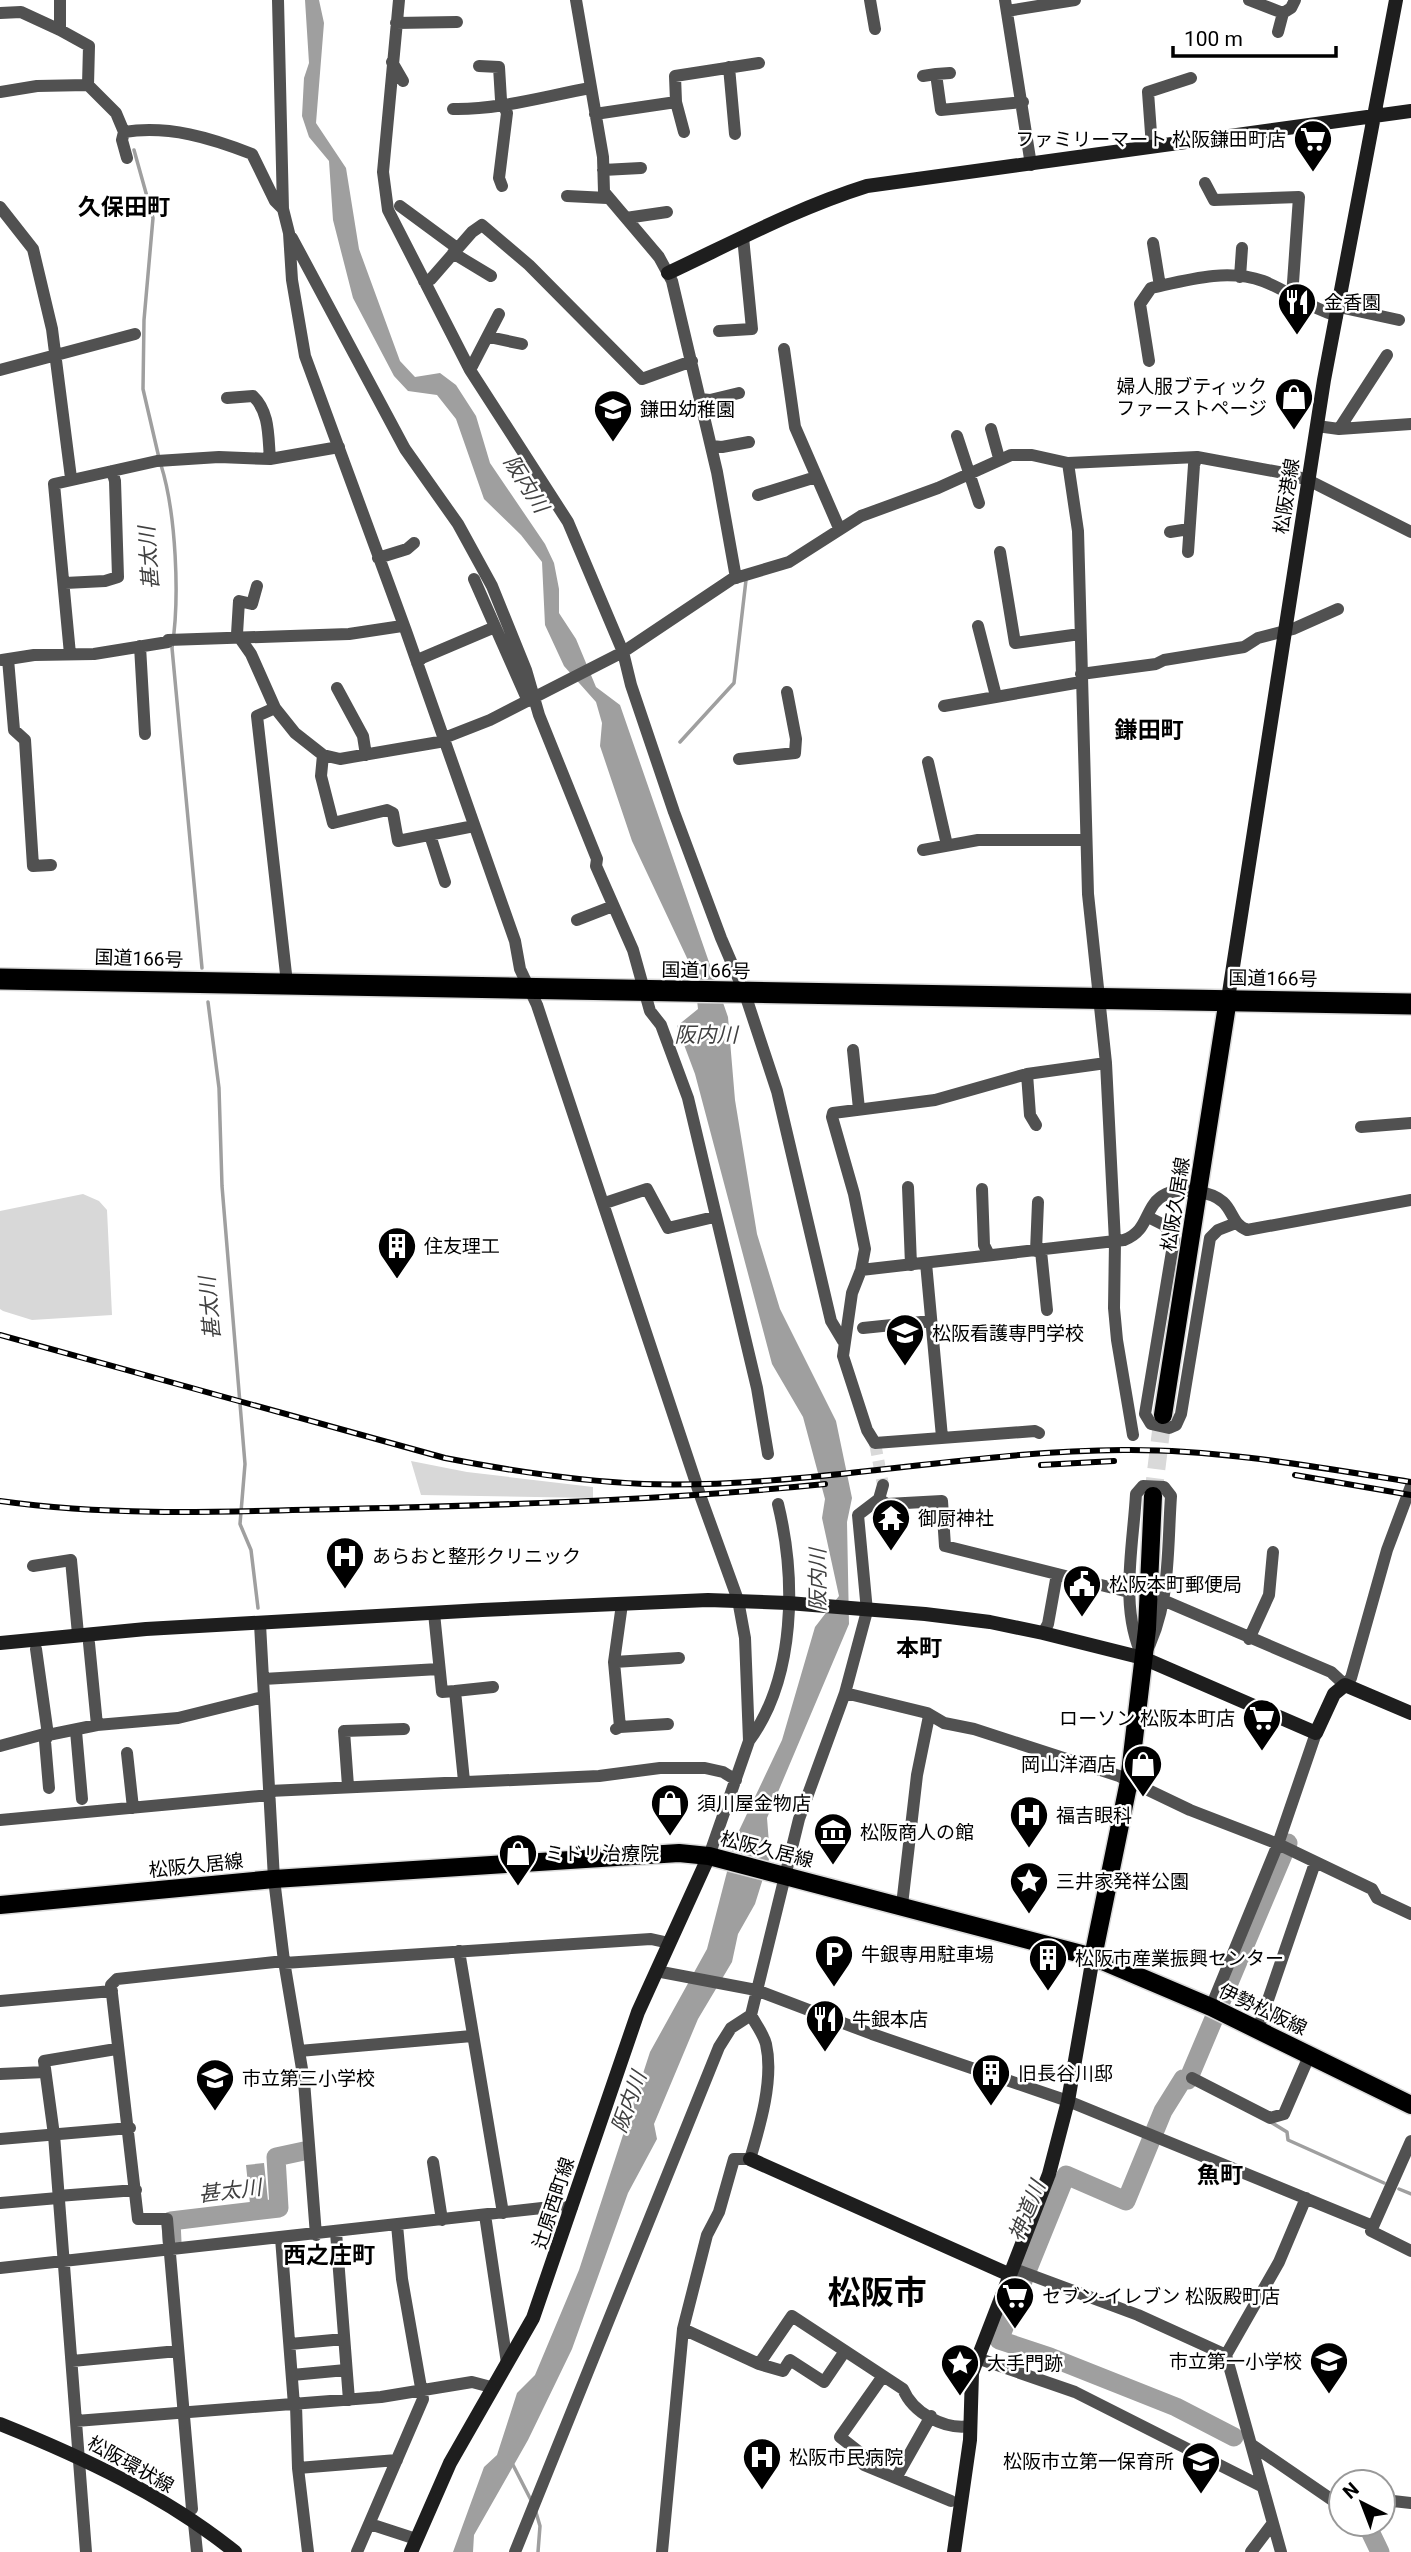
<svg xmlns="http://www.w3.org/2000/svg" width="1411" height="2552" font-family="Roboto,'Noto Sans JP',sans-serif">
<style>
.green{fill:#d8d8d8}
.water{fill:#9f9f9f}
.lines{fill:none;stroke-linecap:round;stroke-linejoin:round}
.stream{stroke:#9f9f9f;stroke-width:3.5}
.river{stroke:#9f9f9f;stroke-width:19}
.street-tunnel{stroke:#d9d9d9;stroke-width:12;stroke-dasharray:12 6;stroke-linecap:butt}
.primary-tunnel{stroke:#d9d9d9;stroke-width:18;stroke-dasharray:18 9;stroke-linecap:butt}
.primary-casing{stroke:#dbdbdb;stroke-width:21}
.highway-casing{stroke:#dbdbdb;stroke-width:24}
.street{stroke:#515151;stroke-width:12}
.secondary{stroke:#1e1e1e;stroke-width:14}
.primary{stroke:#000;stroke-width:18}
.highway{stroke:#000;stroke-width:21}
.rail-casing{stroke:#000;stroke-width:6}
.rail{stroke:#fff;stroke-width:3.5;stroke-dasharray:10;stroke-linecap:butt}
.labels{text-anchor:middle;stroke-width:5;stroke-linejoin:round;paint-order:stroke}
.poi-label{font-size:19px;fill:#000;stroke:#fff;text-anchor:start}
.street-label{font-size:19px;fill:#000;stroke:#fff}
.water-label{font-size:21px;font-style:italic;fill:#404040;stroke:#fff}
.quarter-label{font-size:23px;font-weight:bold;fill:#000;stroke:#fff}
.town-label{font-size:33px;font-weight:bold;fill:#000;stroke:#fff}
</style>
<rect width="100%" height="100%" fill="#fff"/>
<path class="green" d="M83,1194L99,1201L107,1210L112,1315L32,1320L3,1311L0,1309V1211Z
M411,1461L467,1472L593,1487V1498L421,1495Z"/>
<path class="water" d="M305,0H319L324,23L316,123L346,168L359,249L400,361L415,377L440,373L456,385L476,416L490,463L545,544L554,563L559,589V613L576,639L596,687L620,705L728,1017L735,1100L757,1234L780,1309L836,1421L852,1498L847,1522L849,1624L767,1818L770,1856L755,1904L738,1934L732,1962L698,2019L654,2124L657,2139L628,2193L572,2349L528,2440L474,2535L473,2552H453L484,2467L497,2455L517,2393L535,2375L579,2270L650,2052L707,1949L736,1837L782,1740L815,1627L839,1596L822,1518L825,1499L803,1417L772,1364L695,1074L677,1026L698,1009L694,973L632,841L600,746L602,723L596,702L564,666L545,625L542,562L521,535L484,499L456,419L437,395L408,391L394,376L353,298L333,220L329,161L309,137L302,116L304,78L309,63Z
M264,2163L268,2201L250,2204L246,2165Z"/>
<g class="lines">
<path class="stream" d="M134,150L153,218L144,320L143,389L159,458
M161,465C176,513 180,598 172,648L202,968
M680,742L734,683L746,580
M208,1002L219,1088L222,1186L245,1464L240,1524L251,1550L258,1608
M1269,2121L1287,2132L1288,2140L1384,2183
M1399,2189L1411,2194
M512,2463L532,2502
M535,2509L540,2526L538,2552"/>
<path class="river" d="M172,2242L171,2221L279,2208L276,2157L304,2151
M1234,2437L1176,2407L1050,2357L999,2340L1066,2175L1126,2201L1163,2111L1183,2079L1188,2080L1288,1843
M1367,2525L1380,2552"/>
<path class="street-tunnel" d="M875,1443L883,1485"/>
<path class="primary-tunnel" d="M1153,1496L1163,1415"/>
<g class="primary-casing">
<path id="primary" d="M1163,1415L1228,999
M0,1905L274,1879L679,1853L709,1856L1093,1957L1211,2007L1411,2105
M1093,1957L1129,1781L1147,1629L1153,1496"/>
</g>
<g class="highway-casing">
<path id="highway" d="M0,979L1411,1004"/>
</g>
<path class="street" d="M60,0V30L89,46L88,85
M278,0L283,209L289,233L292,280L305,356L406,631L515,941L520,969L537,1005L700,1495L738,1600L745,1638L749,1741
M399,0L383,172L388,210L470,370L568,522L623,652L631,685L674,812L721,938L745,994L777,1091L831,1321L843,1341
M576,0L603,157L604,192L659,257L672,281L717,472L736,578
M870,0L875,29
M1005,0L1031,165
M1249,0L1283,13L1291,8L1295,0
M1007,11L1075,0
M0,13L21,12L60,30
M396,23L457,22
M1278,32L1283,13
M392,62L403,81
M479,66L499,67L501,100L507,113L499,178L502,186
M729,67L735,134
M936,74L950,73
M923,76L936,74L941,110L1023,102
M0,92L37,86L88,85L116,113L124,132C169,125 211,138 252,154L275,201L283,209
M676,102L684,132
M453,109C499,110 545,96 591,88
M595,114L676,102L675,76L759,63
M124,132L122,140L127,158
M1152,147L1148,92L1191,78
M603,170L641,168
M1205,183L1214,200L1299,197L1292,297
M567,196L607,198
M400,206L457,248
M0,207L33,249L52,329L71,478
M626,218L667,212
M292,238L405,449L458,524L492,586L526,670L539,715L597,859L596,866L633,950L650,1011L661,1025L688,1098L757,1388L768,1454
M1153,243L1160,286
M453,253L491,276
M1240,277L1242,248
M424,281L431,279L472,232L482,225L529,265L642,379L692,361
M1339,307L1399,320
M719,331L752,329L743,237
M489,337L522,344
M784,349L795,427L839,528
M1149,361L1140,304L1151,288C1187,280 1227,268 1263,281C1289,291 1307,307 1337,316
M0,370L135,334
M470,370L499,314
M227,398L253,396C270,412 268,437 270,459
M700,399L710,400L739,393
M1317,426L1339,429L1411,424
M991,429L999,458
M1339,429L1387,355
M957,436L979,503
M711,446L722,447L749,442
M1068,463L1078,531L1088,894L1106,1063L1115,1242L1114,1308L1117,1340L1133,1435
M758,495L816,477
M1170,532L1189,529
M1000,552L1015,643L1080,634
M1188,552L1194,465L1197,457
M378,558L407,549L414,543
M474,579L528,701
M65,583L105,581L118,577L115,481L112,471
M257,586L252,604L239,601L237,634L251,654L275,708L295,733L323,755L321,776L333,823L387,810L393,813L398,841L474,826
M978,626L996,696
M168,640L349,634L402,626
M140,646L145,734
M70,654L54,484L157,461L219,457L270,459L339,447
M8,659L14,730L25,740L33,866L51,865
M2,660L34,655L94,654L168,642
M417,663L422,658L495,627
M1081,674L1156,664L1164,660L1244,647L1258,638L1293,629L1338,609
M337,688L363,736L366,755
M944,706L1081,682
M275,708L257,716L287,983
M444,738L490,720L623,652L732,579L789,562L861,516L938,488L1011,455H1032L1068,463L1197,457L1284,473L1308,480L1411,532
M323,755L340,759L445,741
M739,759L795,753L796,739L787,692
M928,762L947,845
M430,835L445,882
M923,850L978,840H1086
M577,920L613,906
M853,1050L859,1109
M1027,1074L1030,1115L1036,1125
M1361,1127L1411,1123
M908,1187L911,1265
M982,1189L984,1245L989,1255
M605,1203L647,1189L668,1228L714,1217
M1148,1217L1164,1225L1174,1239L1145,1414L1151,1424L1169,1428L1176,1425L1181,1414L1210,1238L1218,1230L1236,1223
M1036,1251L1038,1202
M1041,1251L1047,1310
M926,1263L942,1437
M861,1270L1124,1240C1151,1230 1143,1205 1166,1194C1180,1187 1211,1191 1223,1202C1233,1211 1233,1225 1247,1230L1411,1200
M863,1328L931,1321
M1039,1433L1035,1431L875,1443L867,1430L843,1356L852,1293L861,1270L865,1249L854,1194L832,1117L833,1113L935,1100L1027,1074L1106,1063
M1143,1486L1164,1487L1171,1496C1167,1553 1171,1608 1143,1658C1119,1608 1133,1548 1136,1494Z
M879,1499L887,1504L942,1501L945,1546L1129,1592
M33,1566L71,1560L78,1634
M1165,1601L1331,1672L1345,1685L1351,1678L1387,1550L1411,1486
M434,1613L442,1692L455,1691L464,1781
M260,1624L274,1879L284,1961L304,2081L316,2235
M1043,1633L1048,1624L1057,1574
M1249,1639L1269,1595L1273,1552
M89,1643L97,1725
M36,1649L48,1735
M614,1662L679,1658
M263,1679L439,1669
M455,1691L493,1687
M845,1693L927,1713L944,1723L974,1729L1119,1776L1190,1810L1278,1844L1372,1889L1377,1898L1411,1914
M620,1727L668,1724
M616,1729L620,1727L614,1662L622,1604
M76,1731L82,1799
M0,1746L48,1733
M127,1753L133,1808
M348,1786L344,1731L404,1729
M49,1788L45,1741L48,1735L97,1725L178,1718L263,1697
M269,1791L599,1776L660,1768H705L723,1772L736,1780
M0,1820L270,1795
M709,1856L749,1741C796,1677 796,1578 778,1504
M902,1905L917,1775L929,1716
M459,1951L503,2213
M284,1963L651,1939L669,1943
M656,1971L756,1990L872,2034L1068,2101L1373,2226
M0,2001L112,1991
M1211,2007L1278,1844L1316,1733
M1258,2029L1315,1863
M299,2051L472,2036
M0,2074L45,2072
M1192,2078L1270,2118L1284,2114L1310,2054
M0,2139L130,2128
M1411,2141L1371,2231L1411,2251
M433,2162L442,2220
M58,2196L136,2190
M0,2203L58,2198
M485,2215L507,2363
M336,2232L349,2400
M281,2238L294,2405
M0,2268L542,2208L572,2207
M1008,2274L1020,2271L1138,2315L1226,2355
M683,2329L759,2364L792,2316L903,2389C913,2413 944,2430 970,2426
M290,2344L344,2339
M977,2358L1075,2392L1263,2487
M72,2361L178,2351
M759,2364L783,2371L790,2360L824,2382L845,2351
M292,2375L346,2370
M883,2376L840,2437L863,2455L864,2465L951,2501
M296,2405L298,2468L308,2552
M76,2421L381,2397L472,2382L491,2387
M1252,2445L1341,2506
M298,2468L397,2460
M896,2478L931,2416
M1383,2508L1393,2501L1411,2503
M192,2509L167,2219H138L111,1985L117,1979L284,1961
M194,2523L197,2552
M370,2524L416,2539
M86,2552L54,2135L44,2061L116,2049
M357,2552L423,2399L402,2279L397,2225
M515,2552L719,2047L731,2028L751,2015L799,1819L845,1693L867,1611L858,1515L879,1499L883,1485
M662,2552L683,2329L707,2235L719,2212L734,2159H750C760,2126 774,2079 766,2044C763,2033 756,2025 751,2015
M1251,2552L1273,2523
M1281,2552L1226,2355L1279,2262L1306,2198"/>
<path class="secondary" d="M668,273C734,242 797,208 867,186L1411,111
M1228,999L1324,380L1396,0
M0,1643L146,1629L482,1610L708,1600L788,1603L925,1614L990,1622L1043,1633L1143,1658L1316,1733L1334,1694L1345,1685L1411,1713
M750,2159L1008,2274
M0,2424C82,2457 166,2496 235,2552
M411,2552L450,2463L533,2318L638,2012L709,1856
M954,2552L970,2440L972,2373L1049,2174L1068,2101L1093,1957"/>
<use href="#primary" class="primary"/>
<use href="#highway" class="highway"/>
<g class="rail-casing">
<path id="rail" d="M0,1335L445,1458C511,1471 576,1481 644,1484C804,1489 963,1451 1123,1450C1219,1449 1316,1467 1411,1482
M1041,1465L1114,1461
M1295,1475L1411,1495
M0,1501C129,1519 257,1510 386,1508C532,1504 679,1499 825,1484"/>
</g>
<use href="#rail" class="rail"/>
</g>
<defs>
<g id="supermarket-pin" transform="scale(2.0125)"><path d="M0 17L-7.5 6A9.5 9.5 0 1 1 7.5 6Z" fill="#000" stroke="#fff"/><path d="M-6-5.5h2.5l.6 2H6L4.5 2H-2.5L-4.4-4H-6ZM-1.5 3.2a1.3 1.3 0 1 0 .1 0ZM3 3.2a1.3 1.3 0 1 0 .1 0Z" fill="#fff"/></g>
<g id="restaurant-pin" transform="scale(2.0125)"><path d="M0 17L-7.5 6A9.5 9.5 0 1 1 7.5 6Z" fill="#000" stroke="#fff"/><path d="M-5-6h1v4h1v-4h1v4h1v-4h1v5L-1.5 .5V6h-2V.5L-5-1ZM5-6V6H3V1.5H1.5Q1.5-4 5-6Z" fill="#fff"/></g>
<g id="shop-pin" transform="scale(2.0125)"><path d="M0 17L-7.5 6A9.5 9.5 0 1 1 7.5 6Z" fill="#000" stroke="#fff"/><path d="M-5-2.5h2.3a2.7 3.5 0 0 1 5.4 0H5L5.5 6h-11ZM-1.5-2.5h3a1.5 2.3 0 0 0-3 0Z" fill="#fff"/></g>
<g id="school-pin" transform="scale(2.0125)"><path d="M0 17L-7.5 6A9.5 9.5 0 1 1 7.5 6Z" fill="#000" stroke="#fff"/><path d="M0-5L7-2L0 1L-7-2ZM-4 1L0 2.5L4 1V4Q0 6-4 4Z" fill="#fff"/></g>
<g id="building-pin" transform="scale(2.0125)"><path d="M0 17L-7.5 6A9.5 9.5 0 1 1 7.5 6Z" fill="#000" stroke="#fff"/><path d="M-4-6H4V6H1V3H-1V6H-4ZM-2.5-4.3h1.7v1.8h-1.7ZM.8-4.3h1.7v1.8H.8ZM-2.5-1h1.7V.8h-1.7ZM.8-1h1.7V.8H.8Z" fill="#fff"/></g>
<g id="temple-pin" transform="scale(2.0125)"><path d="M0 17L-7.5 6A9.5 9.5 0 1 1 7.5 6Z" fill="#000" stroke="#fff"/><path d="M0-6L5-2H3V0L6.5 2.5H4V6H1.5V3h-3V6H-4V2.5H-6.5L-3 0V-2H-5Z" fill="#fff"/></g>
<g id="hospital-pin" transform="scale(2.0125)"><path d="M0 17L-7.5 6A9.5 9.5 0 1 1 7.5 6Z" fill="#000" stroke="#fff"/><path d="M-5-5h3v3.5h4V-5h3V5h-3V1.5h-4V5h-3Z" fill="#fff"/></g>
<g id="civic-pin" transform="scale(2.0125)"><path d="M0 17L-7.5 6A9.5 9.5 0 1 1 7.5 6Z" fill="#000" stroke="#fff"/><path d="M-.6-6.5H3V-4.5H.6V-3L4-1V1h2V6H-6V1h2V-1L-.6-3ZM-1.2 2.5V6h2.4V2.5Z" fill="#fff"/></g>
<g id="museum-pin" transform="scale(2.0125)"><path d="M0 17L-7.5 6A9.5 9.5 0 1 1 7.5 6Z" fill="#000" stroke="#fff"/><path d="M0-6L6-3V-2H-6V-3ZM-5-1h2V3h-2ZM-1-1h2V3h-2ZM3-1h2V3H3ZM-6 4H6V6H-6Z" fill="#fff"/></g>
<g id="sight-pin" transform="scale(2.0125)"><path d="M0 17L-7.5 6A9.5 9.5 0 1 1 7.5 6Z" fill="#000" stroke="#fff"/><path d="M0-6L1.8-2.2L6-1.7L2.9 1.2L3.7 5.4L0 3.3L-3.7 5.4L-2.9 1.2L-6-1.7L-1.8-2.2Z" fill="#fff"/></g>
<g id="parking-pin" transform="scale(2.0125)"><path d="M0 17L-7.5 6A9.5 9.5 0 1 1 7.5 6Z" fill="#000" stroke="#fff"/><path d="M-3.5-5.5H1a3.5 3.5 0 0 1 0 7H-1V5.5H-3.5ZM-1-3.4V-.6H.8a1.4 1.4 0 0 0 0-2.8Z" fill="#fff"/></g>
</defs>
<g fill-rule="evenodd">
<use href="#supermarket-pin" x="1313" y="139"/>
<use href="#restaurant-pin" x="1297" y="302"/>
<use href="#shop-pin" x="1294" y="397"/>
<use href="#school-pin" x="613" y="409"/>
<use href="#building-pin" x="397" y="1246"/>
<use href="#school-pin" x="905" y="1333"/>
<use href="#temple-pin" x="891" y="1518"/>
<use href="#hospital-pin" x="345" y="1556"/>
<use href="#civic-pin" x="1082" y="1584"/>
<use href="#supermarket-pin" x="1262" y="1718"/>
<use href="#shop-pin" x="1143" y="1764"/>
<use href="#shop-pin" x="670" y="1803"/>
<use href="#hospital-pin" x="1029" y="1815"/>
<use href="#museum-pin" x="833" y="1832"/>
<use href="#shop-pin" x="518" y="1853"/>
<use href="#sight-pin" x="1029" y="1881"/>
<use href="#parking-pin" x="834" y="1954"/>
<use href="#building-pin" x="1048" y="1958"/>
<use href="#restaurant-pin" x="825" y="2019"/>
<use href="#building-pin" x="991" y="2073"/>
<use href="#school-pin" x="215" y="2078"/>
<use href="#supermarket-pin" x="1015" y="2296"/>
<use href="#school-pin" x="1329" y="2361"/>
<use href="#sight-pin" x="960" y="2363"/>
<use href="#hospital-pin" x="762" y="2457"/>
<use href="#school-pin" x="1201" y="2461"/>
</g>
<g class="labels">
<g class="poi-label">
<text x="1286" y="146" text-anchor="end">ファミリーマート 松阪鎌田町店</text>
<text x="1324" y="309">金香園</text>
<text x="1267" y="393" text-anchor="end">婦人服ブティック<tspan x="1267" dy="22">ファーストページ</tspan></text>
<text x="640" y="416">鎌田幼稚園</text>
<text x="424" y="1253">住友理工</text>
<text x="932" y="1340">松阪看護専門学校</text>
<text x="918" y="1525">御厨神社</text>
<text x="372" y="1563">あらおと整形クリニック</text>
<text x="1109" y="1591">松阪本町郵便局</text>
<text x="1235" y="1725" text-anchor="end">ローソン 松阪本町店</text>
<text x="1116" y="1771" text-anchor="end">岡山洋酒店</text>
<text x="697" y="1810">須川屋金物店</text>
<text x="1056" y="1822">福吉眼科</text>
<text x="860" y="1839">松阪商人の館</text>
<text x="545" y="1860">ミドリ治療院</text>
<text x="1056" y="1888">三井家発祥公園</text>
<text x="861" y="1961">牛銀専用駐車場</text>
<text x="1075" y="1965">松阪市産業振興センター</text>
<text x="852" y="2026">牛銀本店</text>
<text x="1018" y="2080">旧長谷川邸</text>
<text x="242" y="2085">市立第三小学校</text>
<text x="1042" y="2303">セブン-イレブン 松阪殿町店</text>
<text x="1302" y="2368" text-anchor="end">市立第一小学校</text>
<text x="987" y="2370">大手門跡</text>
<text x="789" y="2464">松阪市民病院</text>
<text x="1174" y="2468" text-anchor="end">松阪市立第一保育所</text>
</g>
<g class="street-label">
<text transform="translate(1286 496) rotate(-81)" y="7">松阪港線</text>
<text transform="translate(139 958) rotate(2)" y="7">国道166号</text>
<text transform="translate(706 970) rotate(1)" y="7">国道166号</text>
<text transform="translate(1273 978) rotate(1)" y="7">国道166号</text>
<text transform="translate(1175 1204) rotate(-81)" y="7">松阪久居線</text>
<text transform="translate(767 1849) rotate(14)" y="7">松阪久居線</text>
<text transform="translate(196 1865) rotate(-6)" y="7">松阪久居線</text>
<text transform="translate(1263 2009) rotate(25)" y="7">伊勢松阪線</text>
<text transform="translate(553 2203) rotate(-72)" y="7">辻原西町線</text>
<text transform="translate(131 2464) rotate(29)" y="7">松阪環状線</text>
</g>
<g class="water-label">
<text transform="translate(526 484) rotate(58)" y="7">阪内川</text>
<text transform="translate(149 558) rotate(-94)" y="7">甚太川</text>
<text x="706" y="1042">阪内川</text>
<text transform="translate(210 1308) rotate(-95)" y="7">甚太川</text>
<text transform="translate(818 1580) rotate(-90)" y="7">阪内川</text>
<text transform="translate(629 2102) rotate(-70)" y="7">阪内川</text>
<text transform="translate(230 2191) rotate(-7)" y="7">甚太川</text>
<text transform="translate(1027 2211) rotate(-68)" y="7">神道川</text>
</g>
<g class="quarter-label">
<text x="124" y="215">久保田町</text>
<text x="1149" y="738">鎌田町</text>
<text x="919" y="1656">本町</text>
<text x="1220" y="2183">魚町</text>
<text x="329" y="2263">西之庄町</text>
</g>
<g class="town-label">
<text x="877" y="2304">松阪市</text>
</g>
</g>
<g transform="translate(1362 2503) rotate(318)"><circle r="33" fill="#ffffff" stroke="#999999" stroke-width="2"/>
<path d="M0-5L12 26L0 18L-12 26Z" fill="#000000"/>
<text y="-10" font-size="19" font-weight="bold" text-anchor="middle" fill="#000000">N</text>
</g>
<path d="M1173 46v10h163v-10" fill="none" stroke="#000000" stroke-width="3.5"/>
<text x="1184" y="46" font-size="21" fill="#000000" stroke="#ffffff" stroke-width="5" paint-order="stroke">100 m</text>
</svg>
